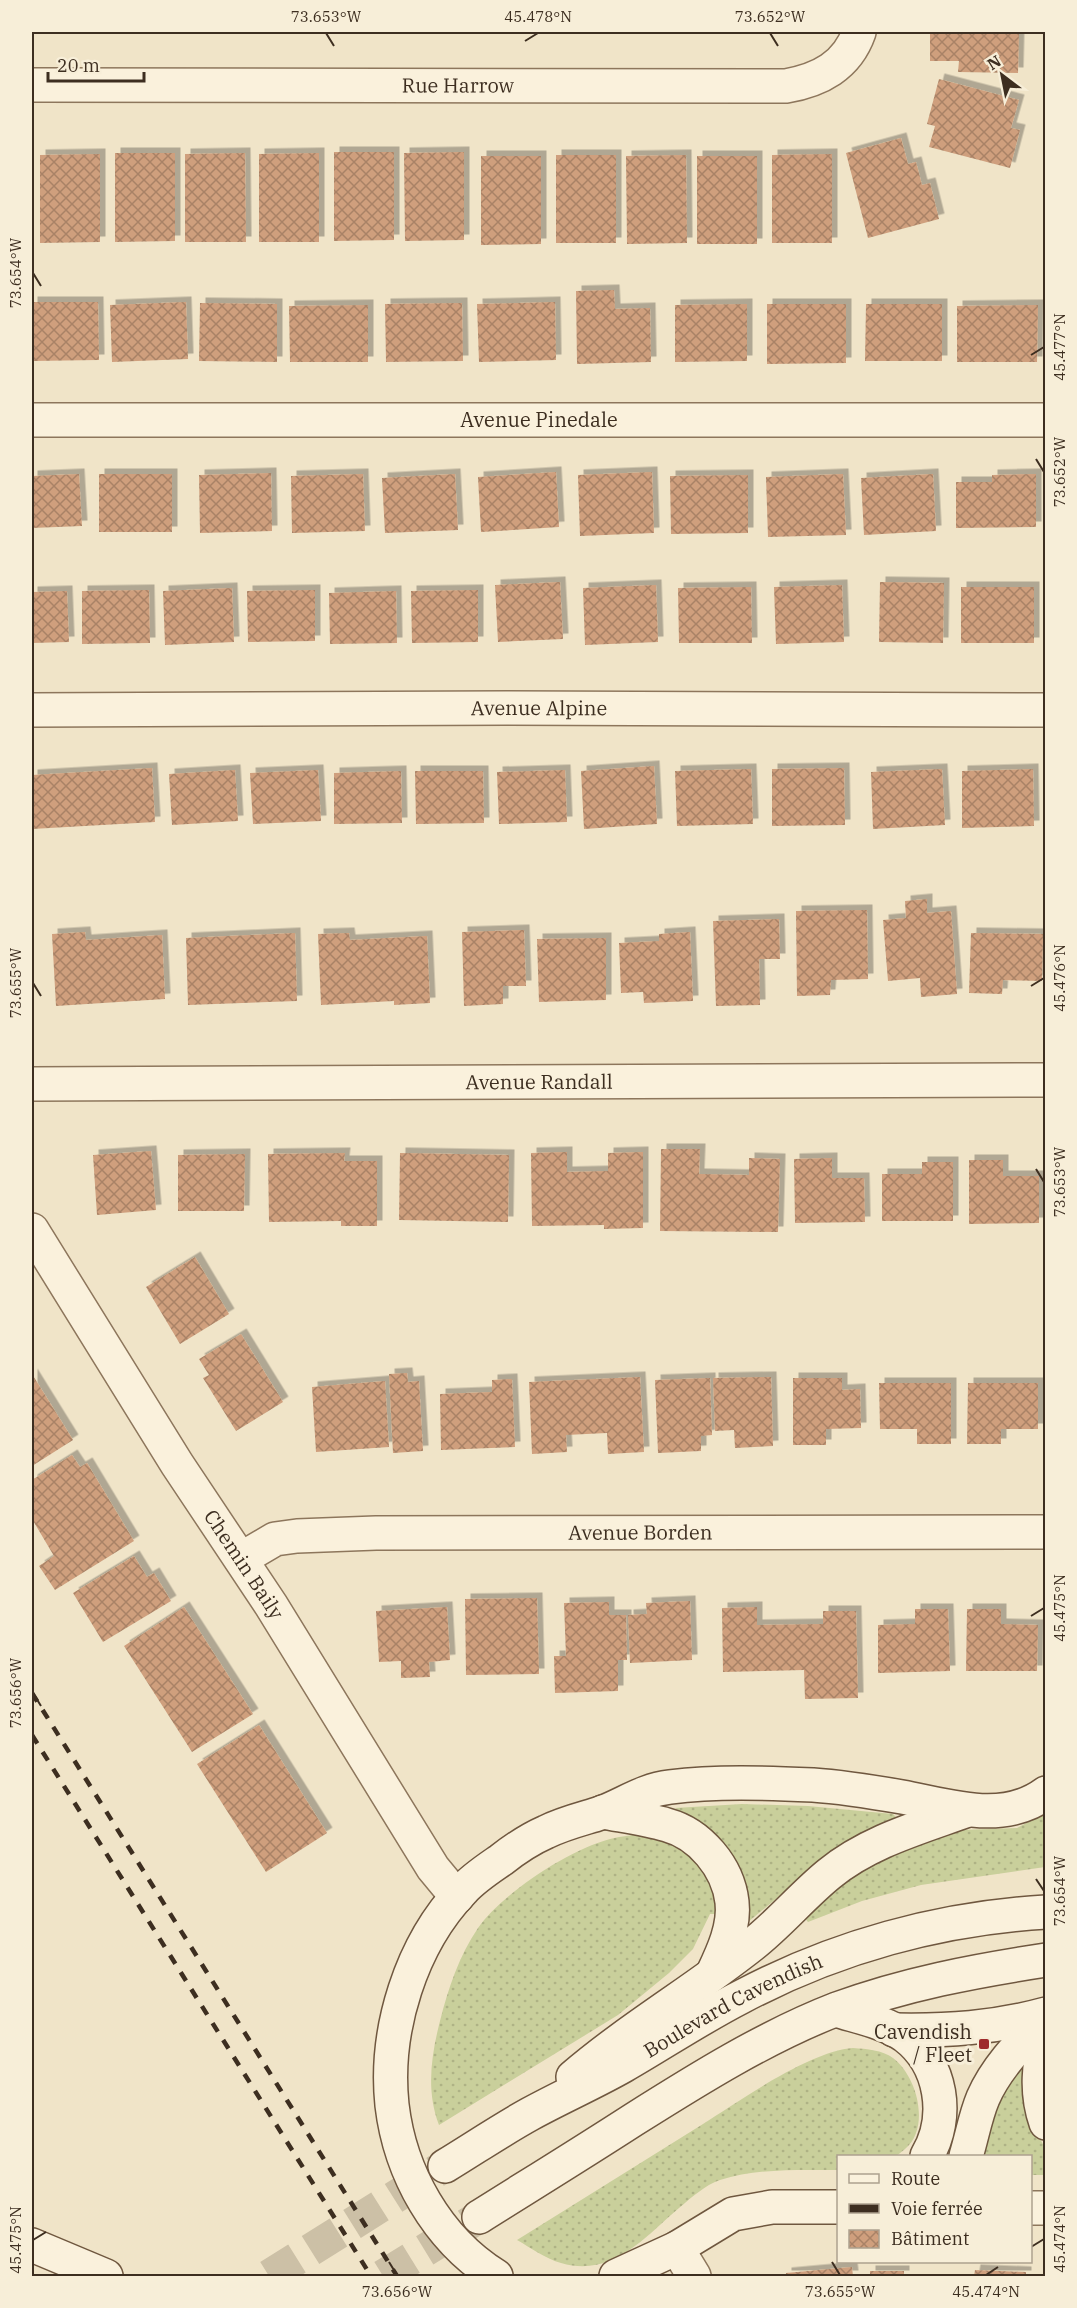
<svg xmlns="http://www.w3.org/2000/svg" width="1077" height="2308" font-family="'IBM Plex Serif',serif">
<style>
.grass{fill:url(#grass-dots)}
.building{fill:url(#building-cross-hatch);filter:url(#shadow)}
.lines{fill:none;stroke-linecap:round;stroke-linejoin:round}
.secondary-tunnel{stroke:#ccc0a6;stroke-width:33;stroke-dasharray:33 16;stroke-linecap:butt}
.minor-casing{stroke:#8d765c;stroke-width:36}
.secondary-casing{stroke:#6f573f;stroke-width:36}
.minor{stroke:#faf1dc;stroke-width:33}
.secondary{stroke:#faf1dc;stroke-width:33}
.rail{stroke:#3d2e20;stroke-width:4.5;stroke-dasharray:10 10;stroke-linecap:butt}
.ticks{fill:none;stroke:#3d2e20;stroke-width:2}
.poi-dot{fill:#9e2a2b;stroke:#f7eed8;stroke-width:2}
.labels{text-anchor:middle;stroke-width:6;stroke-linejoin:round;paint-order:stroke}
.street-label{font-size:20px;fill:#3d2e20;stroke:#f7eed8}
.poi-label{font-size:20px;fill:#3d2e20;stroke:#f7eed8;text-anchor:end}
.neatline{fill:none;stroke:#3d2e20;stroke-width:2}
.ticks-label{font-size:15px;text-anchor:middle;fill:#3d2e20}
</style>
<defs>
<pattern id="grass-dots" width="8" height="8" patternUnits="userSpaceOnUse" patternTransform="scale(1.5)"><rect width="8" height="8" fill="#c9cf9b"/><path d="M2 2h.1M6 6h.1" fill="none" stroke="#aeb285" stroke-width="1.8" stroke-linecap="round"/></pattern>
<pattern id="building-cross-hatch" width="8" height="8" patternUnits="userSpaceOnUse" patternTransform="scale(1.5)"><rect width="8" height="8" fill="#cf9f7d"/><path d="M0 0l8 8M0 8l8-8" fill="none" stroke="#a98266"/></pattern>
<filter id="shadow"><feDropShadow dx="5.5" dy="-5.5" stdDeviation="0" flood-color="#0004"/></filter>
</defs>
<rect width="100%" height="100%" fill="#f0e4c8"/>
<path class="grass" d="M742,1804L808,1806L893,1814L898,1819L835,1850L748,1922L706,1829L675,1808Z
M1045,1813V1867L921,1885L862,1901L808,1922L804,1917L834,1887L881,1856L959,1830L1017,1828Z
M646,1833L673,1838L712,1873L717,1914H710L693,1949L669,1973L618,2015L439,2125C426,2091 431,2056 440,2021C448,1989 459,1956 478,1928C503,1893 568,1850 610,1839C622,1836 634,1835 646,1833Z
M853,2048C867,2049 882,2050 893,2058C917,2076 931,2127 905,2149C902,2151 898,2156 894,2156C879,2160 854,2156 838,2156V2170C801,2170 757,2168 720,2180C705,2185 691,2198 679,2208C645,2237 612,2278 561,2263C546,2259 531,2248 517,2240C579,2201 641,2163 703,2124C741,2100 810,2051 853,2048Z
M1026,2059L1032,2124L1045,2148V2175H1031L1030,2156H983C988,2120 1003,2088 1026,2059Z"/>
<path class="building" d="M930,32H1019L1018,73L958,72L959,61H930Z
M939,79L1019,100L1011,128L1020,130L1010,168L929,147L935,126L927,124Z
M901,138L908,164L916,162L922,185L930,183L939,219L868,238L846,153Z
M334,152H394V240L334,241Z
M464,152V240L405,241L404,153Z
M115,153H175V241L115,242Z
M245,153L246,242H185V154Z
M319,153V242H259V154Z
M100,154V242L40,243V155Z
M832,154V243H772V155Z
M556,155H616V243H556Z
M686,155L687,243L627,244L626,156Z
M481,156H541V244L481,245Z
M697,156H757V244H697Z
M614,290L615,309L650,308L651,362L577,364L576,291Z
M32,302H98L99,360L32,361Z
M186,302L188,359L112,362L110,305Z
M555,302L556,360L479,362L477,304Z
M200,303L277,304V362L199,361Z
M462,303L463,361L386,362L385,304Z
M747,304V361L675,362V305Z
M767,304H846V363L767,364Z
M866,304H942V361H865Z
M368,305V362H290L289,306Z
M1038,305L1037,362H957V306Z
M556,472L559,527L481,532L478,477Z
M652,472L654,533L580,536L578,475Z
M271,473L272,531L200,533L199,475Z
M79,474L82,526L32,528V476Z
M99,474H172V532H99Z
M363,474L365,531L292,533L291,476Z
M455,474L458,530L385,533L382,478Z
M843,474L846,535L768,537L766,477Z
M933,474L936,531L864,535L861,478Z
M1036,474V527L956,528V482H992V475Z
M748,475V533L671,534L670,476Z
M560,582L563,639L498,642L495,585Z
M880,582L944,583L943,643L879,642Z
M656,585L658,642L585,645L583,588Z
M842,585L844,642L776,644L774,587Z
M751,587L752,643H679L678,588Z
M961,587H1034V643H961Z
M232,588L234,642L165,645L163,591Z
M149,590L150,643L82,644V591Z
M315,590V641L248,642L247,591Z
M478,590V642L412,643L411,591Z
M67,591L69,642L32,643V592Z
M396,591L397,643L330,644L329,593Z
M654,766L657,824L584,829L581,771Z
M152,768L155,822L32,829V775Z
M844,768L845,825L772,826V769Z
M751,769L753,824L677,826L675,771Z
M942,769L945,825L873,829L871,772Z
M1033,769L1034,826L962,828V771Z
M235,770L238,821L172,825L169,774Z
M318,770L321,821L253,824L250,773Z
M565,770L567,822L499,824L497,772Z
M401,771L402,823L334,824V773Z
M415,771H483L484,823L416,824Z
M927,899V913L951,911L957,994L921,997L920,978L888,981L883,920L906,918L905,901Z
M867,910L868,979L831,980L830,995L797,996L796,911Z
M779,919L780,959H759L760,1005L716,1006L713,921Z
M524,930L526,986H503V1004L464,1006L462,932Z
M85,932L86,940L162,935L165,999L56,1006L52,934Z
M690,932L693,1001L644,1003L643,992L621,993L619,943L659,941V934Z
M295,933L297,1001L188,1005L186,938Z
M349,933L350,940L427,936L430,1003L394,1005V1001L321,1005L318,934Z
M971,933L1043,934L1042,981L1003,980L1002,994L969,993Z
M606,938V1000L539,1002L537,939Z
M661,1149H700L699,1174L749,1175V1158L780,1159L778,1232L660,1231Z
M151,1151L156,1210L97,1215L93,1155Z
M567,1152V1172L608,1171V1153L643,1152V1228L604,1229V1225L532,1226L531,1153Z
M345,1153L344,1161H377V1226H341V1221L269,1222L268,1154Z
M400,1153L509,1155L508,1222L399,1220Z
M245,1154L244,1211H178V1155Z
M832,1158V1178H864L865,1222L795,1223L794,1159Z
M969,1160H1003V1176H1039V1223L969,1224Z
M922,1162H953V1221H882V1174H922Z
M195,1257L229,1314L180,1344L146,1287Z
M241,1334L283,1402L236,1431L203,1378L209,1375L199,1359Z
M407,1373L408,1382L419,1381L423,1451L393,1453L389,1374Z
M32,1374L73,1440L32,1466Z
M640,1377L644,1452L608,1454L607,1433L566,1435L567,1452L532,1454L529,1382Z
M771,1377L773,1446L735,1448L734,1430L715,1431L713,1378Z
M710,1378L712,1435L701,1436V1451L658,1453L655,1380Z
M793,1378H842V1390L860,1389L861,1428L826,1429V1445H793Z
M512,1379L515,1447L441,1450L440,1394L492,1392V1380Z
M385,1381L389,1447L316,1452L312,1387Z
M879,1383H951V1444H917V1429H880Z
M968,1383H1038V1429H1001V1444H967Z
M72,1455L80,1467L87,1463L134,1541L55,1590L39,1566L54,1556L32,1519V1480Z
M134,1556L147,1577L154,1573L171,1601L103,1642L73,1593Z
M537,1598L539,1674L466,1675L465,1599Z
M690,1601L692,1660L630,1663L628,1615L647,1614L646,1603Z
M609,1602V1615H626L627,1660H618V1691L555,1693L554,1656H566L564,1603Z
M184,1607L253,1714L192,1752L124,1646Z
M447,1607L450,1660L429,1662L430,1677L401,1678V1661L379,1662L376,1611Z
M757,1607V1625L823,1624V1611H856L858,1698L805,1699L804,1670L723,1672L722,1608Z
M915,1609H948L950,1671L878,1673V1625L915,1624Z
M967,1609H1001V1624L1038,1625L1037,1671H966Z
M259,1725L327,1833L266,1872L197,1764Z
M852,2267L853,2276H786V2273Z
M975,2270L1026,2272V2276H974Z
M870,2271H904V2276H870Z"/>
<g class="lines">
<path class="secondary-tunnel" d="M269,2276L438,2170
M383,2276L479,2217"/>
<g class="minor-casing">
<g id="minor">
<path id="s1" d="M32,85L786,86C820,80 847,66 859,32"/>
<path id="s2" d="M32,420H1046"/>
<path id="s3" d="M32,710L507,708L1046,710"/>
<path id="s4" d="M32,1084L1046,1080"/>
<path id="s5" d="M32,1230L177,1464L271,1605L433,1868L457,1897"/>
<path id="s6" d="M241,1559L275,1539L297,1536L376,1533L1046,1532"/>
<path d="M1030,2208H1046"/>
<path d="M677,2248L694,2276"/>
</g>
</g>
<g class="secondary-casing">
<g id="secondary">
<path d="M603,1812C624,1816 646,1819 667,1825C700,1834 728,1867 732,1902C735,1926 723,1952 713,1973"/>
<path d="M836,2010C858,2017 885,2022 905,2036C942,2064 950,2117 927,2156"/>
<path d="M894,2030C946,2031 995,2028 1046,2014"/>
<path d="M1046,2033C1039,2064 1035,2092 1046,2123"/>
<path d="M573,2077C629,2029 694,1991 752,1945C780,1923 802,1896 829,1874C868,1842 918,1828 965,1811"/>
<path d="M966,2156C972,2137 975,2117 983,2098C997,2066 1022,2042 1046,2017"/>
<path id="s7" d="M445,2166C473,2149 501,2130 530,2114C561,2097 593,2083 623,2066C663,2043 700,2018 741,1997C835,1947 940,1918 1046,1912"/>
<path d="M479,2217C530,2185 582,2153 633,2120C698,2079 765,2037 837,2009C905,1984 974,1971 1046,1960"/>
<path d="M32,2245L106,2276"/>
<path d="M496,2276C437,2239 400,2173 392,2105C384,2030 411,1944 463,1890C474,1878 488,1869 501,1860C515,1849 530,1839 546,1832C564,1823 582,1819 601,1813C625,1804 643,1790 670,1787C716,1781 766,1783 813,1785C843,1787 873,1792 902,1797C950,1806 1003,1825 1046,1793"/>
<path d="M616,2276L677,2248L733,2214L772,2207H838"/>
</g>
</g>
<use href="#minor" class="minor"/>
<use href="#secondary" class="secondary"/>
<path class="rail" d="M32,1693L397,2276
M32,1735L371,2276"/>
</g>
<path class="ticks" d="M326,33L334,46M770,33L778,46M525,41L538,33M33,273L41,286M1031,355L1044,347M1036,459L1044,472M33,983L41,996M1031,986L1044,978M1036,1169L1044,1182M1031,1616L1044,1608M33,1693L41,1706M1036,1879L1044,1891M33,2240L46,2232M1031,2247L1044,2239M389,2262L397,2275M832,2262L840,2275M986,2275L998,2267"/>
<rect class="poi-dot" x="978" y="2038" width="12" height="12" rx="3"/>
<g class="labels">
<g class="street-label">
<text dy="7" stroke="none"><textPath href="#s1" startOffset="426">Rue Harrow</textPath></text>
<text dy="7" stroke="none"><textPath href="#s2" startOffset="507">Avenue Pinedale</textPath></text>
<text dy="7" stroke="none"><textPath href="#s3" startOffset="507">Avenue Alpine</textPath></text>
<text dy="7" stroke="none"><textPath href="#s4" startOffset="507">Avenue Randall</textPath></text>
<text dy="7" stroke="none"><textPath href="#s6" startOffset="405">Avenue Borden</textPath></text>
<text dy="7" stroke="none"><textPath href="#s5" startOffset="396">Chemin Baily</textPath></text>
<text dy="7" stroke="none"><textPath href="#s7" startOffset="330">Boulevard Cavendish</textPath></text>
</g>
<g class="poi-label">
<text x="972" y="2039">Cavendish<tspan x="972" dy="23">/ Fleet</tspan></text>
</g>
</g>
<rect width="1077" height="2308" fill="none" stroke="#f7eed8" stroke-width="66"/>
<rect x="837" y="2155" width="195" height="108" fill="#f7eed8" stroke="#ada18e" stroke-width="1.5"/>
<rect x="849" y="2174" width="30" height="9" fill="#faf1dc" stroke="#ada18e" stroke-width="1.5"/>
<text x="891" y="2185" font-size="18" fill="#3d2e20">Route</text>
<rect x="849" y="2204" width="30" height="9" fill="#3d2e20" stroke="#ada18e" stroke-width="1.5"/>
<text x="891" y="2215" font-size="18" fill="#3d2e20">Voie ferrée</text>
<rect x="849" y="2230" width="30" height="18" fill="url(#building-cross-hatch)" stroke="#ada18e" stroke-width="1.5"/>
<text x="891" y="2245" font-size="18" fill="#3d2e20">Bâtiment</text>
<g transform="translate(1002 75) rotate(328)" stroke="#f7eed8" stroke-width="4.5" paint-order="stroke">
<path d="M0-4.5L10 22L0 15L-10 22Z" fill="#3d2e20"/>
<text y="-9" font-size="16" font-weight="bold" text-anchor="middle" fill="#3d2e20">N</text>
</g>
<path d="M48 72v9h96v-9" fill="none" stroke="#3d2e20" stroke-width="3"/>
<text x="57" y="72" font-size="18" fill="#3d2e20" stroke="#f7eed8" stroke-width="4.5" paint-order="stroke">20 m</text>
<rect x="33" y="33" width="1011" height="2242" class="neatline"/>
<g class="ticks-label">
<text x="326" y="22">73.653°W</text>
<text x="538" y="22">45.478°N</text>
<text x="770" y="22">73.652°W</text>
<text transform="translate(16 273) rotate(-90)" y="5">73.654°W</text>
<text transform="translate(1060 347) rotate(-90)" y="5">45.477°N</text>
<text transform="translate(1060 472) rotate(-90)" y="5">73.652°W</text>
<text transform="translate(1060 978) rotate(-90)" y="5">45.476°N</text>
<text transform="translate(16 983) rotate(-90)" y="5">73.655°W</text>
<text transform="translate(1060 1182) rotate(-90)" y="5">73.653°W</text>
<text transform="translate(1060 1608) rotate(-90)" y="5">45.475°N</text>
<text transform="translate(16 1693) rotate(-90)" y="5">73.656°W</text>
<text transform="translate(1060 1891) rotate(-90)" y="5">73.654°W</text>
<text transform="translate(1060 2239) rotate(-90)" y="5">45.474°N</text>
<text transform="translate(16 2240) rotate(-90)" y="5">45.475°N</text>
<text x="397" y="2297">73.656°W</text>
<text x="840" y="2297">73.655°W</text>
<text x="986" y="2297">45.474°N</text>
</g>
</svg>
